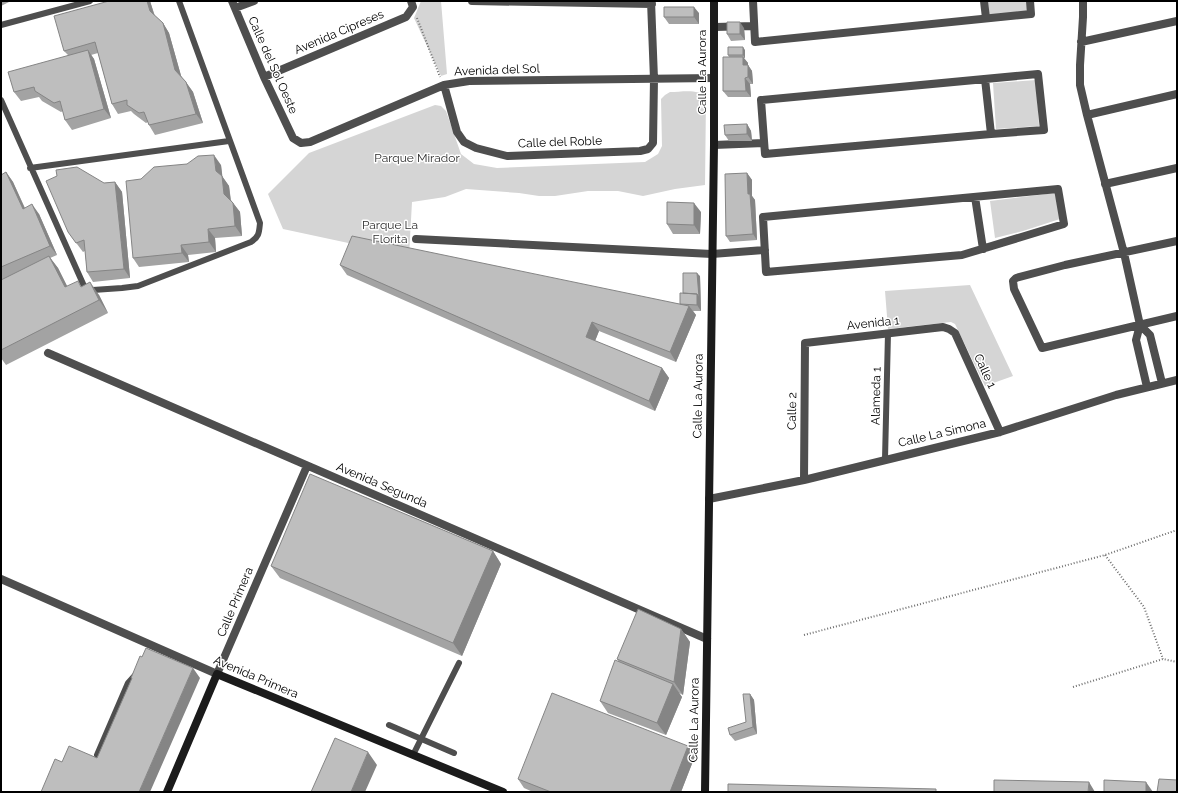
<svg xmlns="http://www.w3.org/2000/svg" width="1178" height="793" font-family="Raleway,sans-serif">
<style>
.green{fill:#d5d5d5}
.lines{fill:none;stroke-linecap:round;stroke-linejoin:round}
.path{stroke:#707070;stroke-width:2;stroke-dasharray:1 2;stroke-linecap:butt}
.lane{stroke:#4e4e4e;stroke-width:6}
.street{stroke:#4e4e4e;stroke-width:8}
.secondary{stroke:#1b1b1b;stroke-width:8}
.wall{fill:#a3a3a3}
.shaded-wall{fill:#858585}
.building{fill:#bebebe;stroke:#858585}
.labels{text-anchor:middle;stroke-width:3;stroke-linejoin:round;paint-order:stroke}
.street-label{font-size:12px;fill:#000;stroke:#fff}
.park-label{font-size:12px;fill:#2c2c2c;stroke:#fff}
</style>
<rect width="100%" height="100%" fill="#fff"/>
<path class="green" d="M421,1H441L447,74L441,76L414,18Z
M988,1H1028V12L989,15Z
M1036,80L1039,126L996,129L993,83Z
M670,92C682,92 699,88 706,98L705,185L675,189L643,196L618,191H588L555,196H539L519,193L466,189L445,197L412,202L409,256L283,229L268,194L309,153L435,105L441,106L446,111L461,154L474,164L497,168L645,162L658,154L662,146L661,99L665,95Z
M1055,193L1060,219L1023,231L995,238L990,201Z
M970,285L1013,376L985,386L955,324L951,322L888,329L885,291Z"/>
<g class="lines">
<path class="path" d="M417,18L440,77
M1105,555L1144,607L1163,659
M804,635L1105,555L1177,530
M1073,687L1163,659L1177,662"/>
<path class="lane" d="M1,25L90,1
M1,100L84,286L93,290L122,288L138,286L251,242C259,237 259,233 260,223L179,1
M30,168L229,141
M885,459L888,333
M389,725L454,753
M97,755L128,683L137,673
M413,755L459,663"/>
<path class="street" d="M232,1L264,77L293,138L301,143L310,142L444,85L469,81L714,78
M472,1L652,4
M753,1L755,42L1031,14L1030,1
M984,1L986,18
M1083,1V17L1080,65V85L1087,115L1124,253L1140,325L1136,340L1147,387
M235,8L254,1
M715,27L754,26
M1081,42L1177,21
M1038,74L1044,130L991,134L765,154L761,100Z
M264,77L406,17L413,7L411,1
M985,79L991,134
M444,85L457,132L464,142L476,148L507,156L640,151L648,149L653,143L654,79L651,1
M1087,115L1177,94
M714,145L764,143
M1105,184L1177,168
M1058,189L1064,224L962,255L766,272L763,217Z
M975,197L983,249
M416,239L712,254L765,250
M1177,241L1065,265L1016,278L1013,281L1014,289L1042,348L1177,316
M1140,325L1150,335L1162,383
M48,353L707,639
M804,480L805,343L943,327L949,329L955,333L1000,432
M709,499L804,480L1000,432L1116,395L1177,380
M1,579L217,674L307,466"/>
<path class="secondary" d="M167,792L217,674L503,792
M705,792L714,145V1"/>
</g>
<path class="wall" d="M1,1H11L1,6Z
M109,1H150L155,16L163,23L169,33L181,76L193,92L203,123L155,135L149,125L148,122L146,123L134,114L131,111L118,114L112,104L98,53L91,55L94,59L111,118L72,130L65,120L63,111L61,112L42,101L39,97L21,101L14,92L68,55L64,51Z
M699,13V24H669L664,17Z
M744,28L745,40L731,41L727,34Z
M745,50V58H744L748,63V65L752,71L753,84H750L751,97H728L723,91L729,57L728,55Z
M747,124L751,131L752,141H729L725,135Z
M221,165L222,176L229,186L231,200L240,212L242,236L215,238L216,252L188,255L189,262L139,267L133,258L141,179Z
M6,172L13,182L25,208L39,214L57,255L50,258L58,268L67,286H82L99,295L108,313L6,365L1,358V175Z
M747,173L752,180V196L755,200L757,240L730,242L726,236Z
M115,182L122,192L130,278L93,282L87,272L85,251L83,252L68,232L104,183Z
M701,212L700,234H673L667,224Z
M340,265L680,304L683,293L700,276L701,311H693L696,315L676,362L599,331L595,341L662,368L669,378L655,411L347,275Z
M493,551L501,564L462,656L280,578L271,566Z
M681,629L690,642L683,695L679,693L682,697L666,735L608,713L600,701L619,662L617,659Z
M750,694L754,700L757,734L735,741L730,735L746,722Z
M688,746L695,756L681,792H533L524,788L518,779Z"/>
<path class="shaded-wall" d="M147,1H150L156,21L150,11Z
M694,7L699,13V24L694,17Z
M740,22L744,28L745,40L740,34Z
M163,23L169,33L182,79L175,70Z
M743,47L745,50V58L743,55Z
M88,50L94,59L111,118L104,109Z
M743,57L748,63V72L743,65Z
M748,65L752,71L753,84L748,77Z
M745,78L750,84L751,97L746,91Z
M186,82L193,92L203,123L196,114Z
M747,124L751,131L752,141L747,134Z
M214,155L221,165L223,181L216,171Z
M6,172L13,182L29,218L23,209Z
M747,173L752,180V196L755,200L757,240L753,234L748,194Z
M222,176L229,186L231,204L224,194Z
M115,182L122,192L130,278L124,269Z
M233,203L240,212L242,236L235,226Z
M694,203L701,212L700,234L694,225Z
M32,204L39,214L57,255L50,246Z
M208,229L215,238L216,252L209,242Z
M181,245L188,255L189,262L182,253Z
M49,256L58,268L74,300L65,287Z
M697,273L700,276L701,311L697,305Z
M90,282L99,295L108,313L99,300Z
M689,306L696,315L676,362L670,352Z
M592,322L599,331L593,346L586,337Z
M662,368L669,378L655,411L649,401Z
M493,551L501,564L462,656L453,643Z
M681,629L690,642L683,695L674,682Z
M193,668L200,678L150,792H139Z
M673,684L682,697L666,735L657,723Z
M750,694L754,700L757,734L753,727Z
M688,746L695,756L681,792H670Z
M368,752L377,765L365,792H351Z
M1089,782L1095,792H1088Z
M1146,782L1153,792H1146Z"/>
<path class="building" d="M109,1H147L150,11L163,23L175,70L186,82L196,114L149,125L144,112L139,113L127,105V100L112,104L95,42L64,51L54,16Z
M664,7H694V17H664Z
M727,22H740V34H727Z
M728,47H743V55H728Z
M88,50L104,109L65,120L60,101L54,103L35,91L34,87L14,92L8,72Z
M723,57H743V65H748V77L745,78L746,91H723Z
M747,124V134L725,135L724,125Z
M214,155L216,171L222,176L224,194L233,203L235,226L208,229L209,242L181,245L182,253L133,258L126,181L141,179L154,167L187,164L198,156Z
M77,167L104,183L115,182L124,269L87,272L84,240L76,243L68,232L46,181L57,176L56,170Z
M6,172L23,209L32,204L50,246L1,267V175Z
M747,173L748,194H750L753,234L726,236L725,174Z
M667,202L694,203V225L667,224Z
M352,236L689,306L670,352L592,322L586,337L662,368L649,401L340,265Z
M49,256L65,287L78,281L81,287L90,282L99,300L1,350V280Z
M683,273H697L699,297L697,294L683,293Z
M680,293L697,294V305L680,304Z
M310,474L493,551L453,643L271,566Z
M638,609L681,629L674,682L617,659Z
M146,648L193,668L139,792H41L55,759L62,762L69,746L97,758L132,678H131L140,656L142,657Z
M615,660L673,684L657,723L600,701Z
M552,693L688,746L670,792H551L518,779Z
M743,694H750L753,727L730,735L728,728L746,722Z
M335,738L368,752L351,792H311Z
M1159,779L1177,780V792H1157Z
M994,780L1089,782L1088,792H994Z
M1104,780L1146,782V792H1104Z
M728,784L936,789V792H728Z"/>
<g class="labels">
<g class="street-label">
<text transform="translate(339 32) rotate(-23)" y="4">Avenida Cipreses</text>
<text transform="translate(273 65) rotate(66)" y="4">Calle del Sol Oeste</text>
<text transform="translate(497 70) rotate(-2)" y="4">Avenida del Sol</text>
<text transform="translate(702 72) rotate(-90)" y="4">Calle La Aurora</text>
<text transform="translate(560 142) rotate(-2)" y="4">Calle del Roble</text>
<text transform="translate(873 323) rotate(-6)" y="4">Avenida 1</text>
<text transform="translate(985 371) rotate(65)" y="4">Calle 1</text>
<text transform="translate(698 396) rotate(-89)" y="4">Calle La Aurora</text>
<text transform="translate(876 396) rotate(-89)" y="4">Alameda 1</text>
<text transform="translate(792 411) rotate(-89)" y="4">Calle 2</text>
<text transform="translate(942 433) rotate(-13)" y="4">Calle La Simona</text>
<text transform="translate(382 485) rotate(23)" y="4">Avenida Segunda</text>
<text transform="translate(235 602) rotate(-67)" y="4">Calle Primera</text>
<text transform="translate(256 677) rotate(23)" y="4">Avenida Primera</text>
<text transform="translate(694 720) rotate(-89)" y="4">Calle La Aurora</text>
</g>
<g class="park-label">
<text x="417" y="162">Parque Mirador</text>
<text x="390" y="229">Parque La<tspan x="390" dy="14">Florita</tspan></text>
</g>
</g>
<rect width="1178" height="793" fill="none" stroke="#000000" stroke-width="4"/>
</svg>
